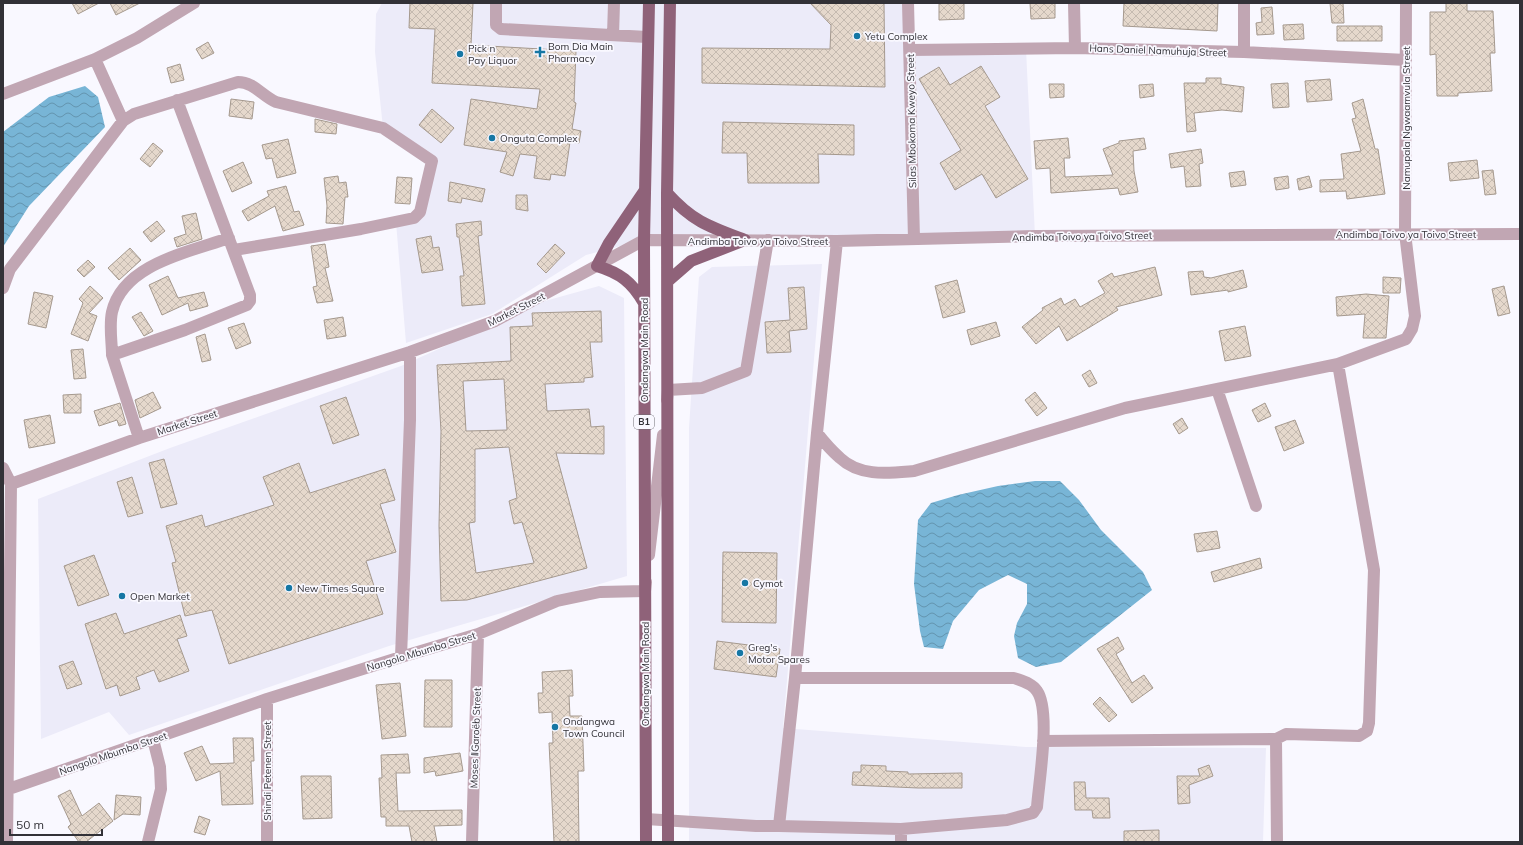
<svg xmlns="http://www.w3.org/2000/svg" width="1523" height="845" font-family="Mulish,sans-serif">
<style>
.built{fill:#ecebf9}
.water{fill:url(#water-waves)}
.building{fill:url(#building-cross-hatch);stroke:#a5998e;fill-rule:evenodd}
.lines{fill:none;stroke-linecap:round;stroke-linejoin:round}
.minor{stroke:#c1a6b3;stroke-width:12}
.major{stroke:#8f6279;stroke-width:12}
.poi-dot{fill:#1677a4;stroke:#f9f8ff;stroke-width:1.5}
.labels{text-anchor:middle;stroke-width:3.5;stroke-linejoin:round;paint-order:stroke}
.shield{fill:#f9f8ff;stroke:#6e6d73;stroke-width:1}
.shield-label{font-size:9px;font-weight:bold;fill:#323137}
.poi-label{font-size:10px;fill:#323137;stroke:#f9f8ff;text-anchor:start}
.street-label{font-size:10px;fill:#323137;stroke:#f9f8ff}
</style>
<defs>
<pattern id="water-waves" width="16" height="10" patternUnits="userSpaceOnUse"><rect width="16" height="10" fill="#78b5d6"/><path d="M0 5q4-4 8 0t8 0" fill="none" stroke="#6394ae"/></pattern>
<pattern id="building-cross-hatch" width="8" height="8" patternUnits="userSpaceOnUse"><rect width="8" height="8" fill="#e5d8cc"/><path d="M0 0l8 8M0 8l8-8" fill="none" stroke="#c5bab0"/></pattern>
</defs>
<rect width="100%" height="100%" fill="#f9f8ff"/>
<path class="built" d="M382,3H908L910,50L1026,49L1035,236L644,240L586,255L492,314L406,343L396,222L414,218L432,161L383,128L375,52L376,14Z
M822,264L783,728L1026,747L1266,748L1263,842H689V428L699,277L712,267Z
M599,286L624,298L627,576L389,646L129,735L109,712L41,739L38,499L170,448L401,366L545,301Z"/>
<path class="water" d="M85,86L98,97L105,127L29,206L3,247V132L49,97Z
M1035,481H1060L1079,500L1101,530L1143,572L1152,590L1061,662L1036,667L1018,658L1014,636L1017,623L1027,604V584L1008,575L979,590L953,621L943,649L924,647L920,631L914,584L918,520L931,503L958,495L998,486Z"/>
<path class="building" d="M72,3H99L78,14Z
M110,3H140L116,15Z
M410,3H473L471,45L576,51L574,102L576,103L572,129L581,131L579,143L570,142L565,176L551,174L550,180L534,178L537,156L520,154L513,176L500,172L507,152L464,145L471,99L537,109L540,89L432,83L435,29L409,28Z
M810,3H884L885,87L702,83V48L830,49L831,25Z
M939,3H964V19L939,20Z
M1030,3H1055V18L1031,19Z
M1124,3H1218L1217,31L1123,26Z
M1330,3H1343L1344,23H1332Z
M1446,3H1467V11H1493L1495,53H1490L1492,91L1458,93V96H1437L1436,54L1430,55V12H1446Z
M1272,7L1274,34L1257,35L1256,23L1262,22L1261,8Z
M1303,24L1304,39L1284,40L1283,25Z
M1337,26H1382V41H1337Z
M208,42L214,53L202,59L196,49Z
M180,64L184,80L171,83L167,68Z
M981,66L1000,97L985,106L1028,179L996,198L982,174L955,190L940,163L961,150L919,79L939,67L950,85Z
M1206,78H1221V84L1244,87L1242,112L1222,110L1194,113L1196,131L1187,132L1184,83H1206Z
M1330,79L1332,100L1307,102L1305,81Z
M1288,83L1289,107L1273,108L1271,84Z
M1049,84H1064V97L1050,98Z
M1153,84L1154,96L1140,98L1139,85Z
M231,99L254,102L252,119L229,116Z
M1363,99L1375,149H1378L1385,194L1347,199L1346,191L1320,192V180L1344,179L1341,154L1361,151L1352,119L1356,118L1352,103Z
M432,109L454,128L441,143L419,125Z
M315,119L337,124L336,134L315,132Z
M723,122L854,125V155L818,154L819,183H748L747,153H722Z
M1068,138L1070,158H1064L1065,177L1113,175L1103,149L1119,143V141L1144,138L1146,149L1133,151L1134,171L1138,192L1120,195L1118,188L1051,193L1050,168L1036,169L1034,141Z
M288,139L296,173L277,178L272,158L266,159L262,145Z
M153,143L163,151L150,167L140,159Z
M1201,149L1203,163L1199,164L1201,186L1186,187L1184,166L1171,168L1169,154Z
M1477,160L1479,178L1450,181L1448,163Z
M243,162L252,183L232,192L223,171Z
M1493,170L1496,194L1485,195L1482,171Z
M1244,171L1246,185L1231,187L1229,173Z
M338,176L339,183L346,182L348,197H345L343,224L326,223L327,206L324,178Z
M1288,176L1289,188L1276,190L1274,178Z
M1309,176L1312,187L1299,190L1297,179Z
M397,177L412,178L410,204L395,203Z
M450,182L485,189L482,202L462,198L461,203L448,201Z
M286,186L294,212L299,211L304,225L283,231L275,206L248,221L242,211L269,196L267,191Z
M516,195H527L528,211L516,209Z
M196,213L202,239L177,247L174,238L186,234L182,216Z
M157,221L165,231L151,242L143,232Z
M481,221L482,235L478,236L485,304L462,306L460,276H464L459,237H457L456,224Z
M431,236L433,248L439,247L443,270L422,273L416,239Z
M325,244L329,267L325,268L333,301L317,303L313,287L317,286L311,246Z
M555,244L565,253L546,273L537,264Z
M130,248L141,260L119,280L108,268Z
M88,260L95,267L84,277L77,270Z
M1155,267L1162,295L1116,307L1118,310L1067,341L1059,326L1036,344L1022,327L1043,310L1042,308L1061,298L1064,305L1075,299L1080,307L1105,293L1098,281L1112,273L1114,277Z
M1243,270L1247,287L1228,292V290L1191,295L1188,272L1203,271L1204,277L1211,278Z
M168,276L178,298L204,292L208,306L190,311L188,303L162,315L149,285Z
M1383,277L1401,278L1400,293H1383Z
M957,280L965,312L943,318L935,286Z
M90,286L103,298L89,313L97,316L88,341L71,334L83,303L79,299Z
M1504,286L1510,313L1498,316L1492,289Z
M804,287L807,329L789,331L791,352L767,353L765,322L790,320L788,288Z
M34,292L53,296L46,328L28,324Z
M1366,294L1389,296L1386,338H1363L1365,314L1337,316L1336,297Z
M601,311L602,342H590L593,377L584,378V382L545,384L547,411L589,409L591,427L604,426V454L556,453L587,568L467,600L441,601L439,526L441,431L437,365L511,361L510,327L533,326L532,313ZM504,379L507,430L466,431L463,381ZM509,447L517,498L509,501L514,524L522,522L534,563L476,573L469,523L475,522V449Z
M141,312L153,331L144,336L132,317Z
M343,317L346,336L327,339L324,320Z
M996,322L1000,336L971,345L967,330Z
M244,323L251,343L236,349L228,328Z
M1245,326L1251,356L1225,361L1219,331Z
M205,334L211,360L202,362L196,337Z
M83,349L86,378L74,379L71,350Z
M1090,370L1097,383L1089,387L1082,375Z
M153,392L161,408L140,418L135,400Z
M1035,392L1047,408L1037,416L1025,400Z
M81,394V413H64L63,395Z
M346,397L359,435L333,444L320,406Z
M120,403L126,424L119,426L117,420L99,426L94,411Z
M1265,403L1271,416L1258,422L1252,410Z
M50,415L55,443L29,448L24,420Z
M1182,418L1188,428L1179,434L1173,424Z
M1295,420L1304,443L1284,451L1275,427Z
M164,459L177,504L161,508L149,463Z
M299,463L310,493L385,469L395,500L380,504L396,552L366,561L383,614L229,664L212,610L185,616L172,563L176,562L166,526L202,515L205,527L274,505L263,477Z
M132,477L143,513L128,517L117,482Z
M1217,531L1220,548L1197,552L1194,534Z
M723,552L777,553L776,623L722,622Z
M94,555L109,595L78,606L64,566Z
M1260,558L1262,568L1214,582L1211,572Z
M116,613L124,634L180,615L187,636L177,639L189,671L159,682L154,670L136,677L140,689L120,696L117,685L106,689L85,624Z
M1118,637L1124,649L1116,654L1132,683L1144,675L1153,688L1132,703L1097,649Z
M717,641L780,649L776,677L714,669Z
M73,661L82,684L67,689L59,666Z
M572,670L573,696H569L570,716H582L584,771H578L579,842H554L549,743H553L552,712L539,713L538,693H543L542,672Z
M425,680H452V727H424Z
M400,683L406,736L382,739L376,685Z
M1100,697L1117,715L1109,722L1093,704Z
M233,738H253L254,761H251L253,804L222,805L220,771L196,781L184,753L202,746L210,764L234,763Z
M460,753L463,771L436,776L435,771L424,773V758Z
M408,754L410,773H396L398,811L462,810V825L434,826L437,842H412L409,826H386V817H381L379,778H382L381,755Z
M861,765L886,766V771L908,772V774L962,773V788H918L852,785L853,772H861Z
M1209,765L1213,776L1189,785L1190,803L1178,804L1177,776H1200L1198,769Z
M301,776H331L332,818L303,819Z
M1074,782H1085L1086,798H1109L1110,818H1093L1092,810H1075Z
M70,790L82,816L99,803L113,821L86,842H79L68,827L71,824L58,796Z
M116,795L141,797L140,815L123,814L114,820Z
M199,816L210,820L205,835L194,832Z
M1159,830V842H1124V831Z"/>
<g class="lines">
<path class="minor" d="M496,3V25L501,29L647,37
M908,3L914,239
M1074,3L1075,48
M1244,3V52
M613,35L614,3
M910,50L1075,48L1244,52L1406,60
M95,59L123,121
M3,94L95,59L137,38L194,3
M3,288L10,269L123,121L134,114L238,82C254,82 262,96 276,102L383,128L432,161L420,212L414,218L361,229L234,250
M112,355C112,342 109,326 112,312C123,264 189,252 229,238
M1217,389L1256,506
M667,400L668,390L702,388L746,371L768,240
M817,433C824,442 832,451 840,458C860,477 889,473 914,471L1125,408L1338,364L1406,339L1412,329L1415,316L1405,233L1406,3
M139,438L112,355L185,330L247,305L250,301V295L177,100
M3,468L11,484
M649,555L663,435
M401,657L410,420V352
M795,678H1014C1022,681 1032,683 1037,691C1051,711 1039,781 1037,807L1033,813L1007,820L901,829V842
M267,699V842
M1276,739L1277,842
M1043,741L1276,739L1286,734L1359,736L1367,731L1369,723L1374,570L1338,364
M3,791L267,699L401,657L478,634L557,601L600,592L645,591L646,582
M646,819L756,826H779L795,678L817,433L837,241
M779,826L901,829
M7,842L11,484L139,438L410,352L495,321L644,240L837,241L1035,236L1520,234
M148,842L161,789L160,767L153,739
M472,842L478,634"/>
<path class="major" d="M667,193C693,222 710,227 745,240
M668,281L691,261L745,240
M644,303C632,282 620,273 597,266L609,243L645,190
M646,842L644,240L649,3
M668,842L667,193L670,3"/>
</g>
<g class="poi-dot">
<circle cx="857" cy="36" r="4"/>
<path d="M538 46h4v4h4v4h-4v4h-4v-4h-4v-4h4z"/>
<circle cx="460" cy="54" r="4"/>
<circle cx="492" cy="138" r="4"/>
<circle cx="745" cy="583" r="4"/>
<circle cx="289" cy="588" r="4"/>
<circle cx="122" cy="596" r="4"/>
<circle cx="740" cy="653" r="4"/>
<circle cx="555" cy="727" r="4"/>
</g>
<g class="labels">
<rect class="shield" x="634" y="415" width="20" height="14" rx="3"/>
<g class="shield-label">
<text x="644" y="425">B1</text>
</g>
<g class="poi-label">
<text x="865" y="40">Yetu Complex</text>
<text x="548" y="50">Bom Dia Main<tspan x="548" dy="12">Pharmacy</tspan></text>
<text x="468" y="52">Pick n<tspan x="468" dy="12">Pay Liquor</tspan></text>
<text x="500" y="142">Onguta Complex</text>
<text x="753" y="587">Cymot</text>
<text x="297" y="592">New Times Square</text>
<text x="130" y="600">Open Market</text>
<text x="748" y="651">Greg's<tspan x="748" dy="12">Motor Spares</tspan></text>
<text x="563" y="725">Ondangwa<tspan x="563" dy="12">Town Council</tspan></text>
</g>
<g class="street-label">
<text transform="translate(1158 50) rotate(2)" y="4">Hans Daniel Namuhuja Street</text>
<text transform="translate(1406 118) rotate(-90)" y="4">Namupala Ngwaamvula Street</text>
<text transform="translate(911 121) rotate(-91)" y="4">Silas Mbokoma Kweyo Street</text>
<text x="1406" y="238">Andimba Toivo ya Toivo Street</text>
<text transform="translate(1082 236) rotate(-1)" y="4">Andimba Toivo ya Toivo Street</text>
<text x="758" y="245">Andimba Toivo ya Toivo Street</text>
<text transform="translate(516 309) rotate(-27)" y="4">Market Street</text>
<text transform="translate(644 350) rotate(-90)" y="4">Ondangwa Main Road</text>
<text transform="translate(187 422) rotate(-18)" y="4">Market Street</text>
<text transform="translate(421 651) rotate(-17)" y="4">Nangolo Mbumba Street</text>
<text transform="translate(645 674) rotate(-90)" y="4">Ondangwa Main Road</text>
<text transform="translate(475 738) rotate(-88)" y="4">Moses ǁGaroëb Street</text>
<text transform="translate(113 753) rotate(-19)" y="4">Nangolo Mbumba Street</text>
<text transform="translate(267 771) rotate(-90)" y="4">Shindi Petenen Street</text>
</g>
</g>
<rect width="1523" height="845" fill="none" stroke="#323137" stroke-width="8"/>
<path d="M10 829v6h92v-6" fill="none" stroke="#323137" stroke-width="2"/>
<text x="16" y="829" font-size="12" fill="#323137" stroke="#f9f8ff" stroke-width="3" paint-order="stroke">50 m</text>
</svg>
